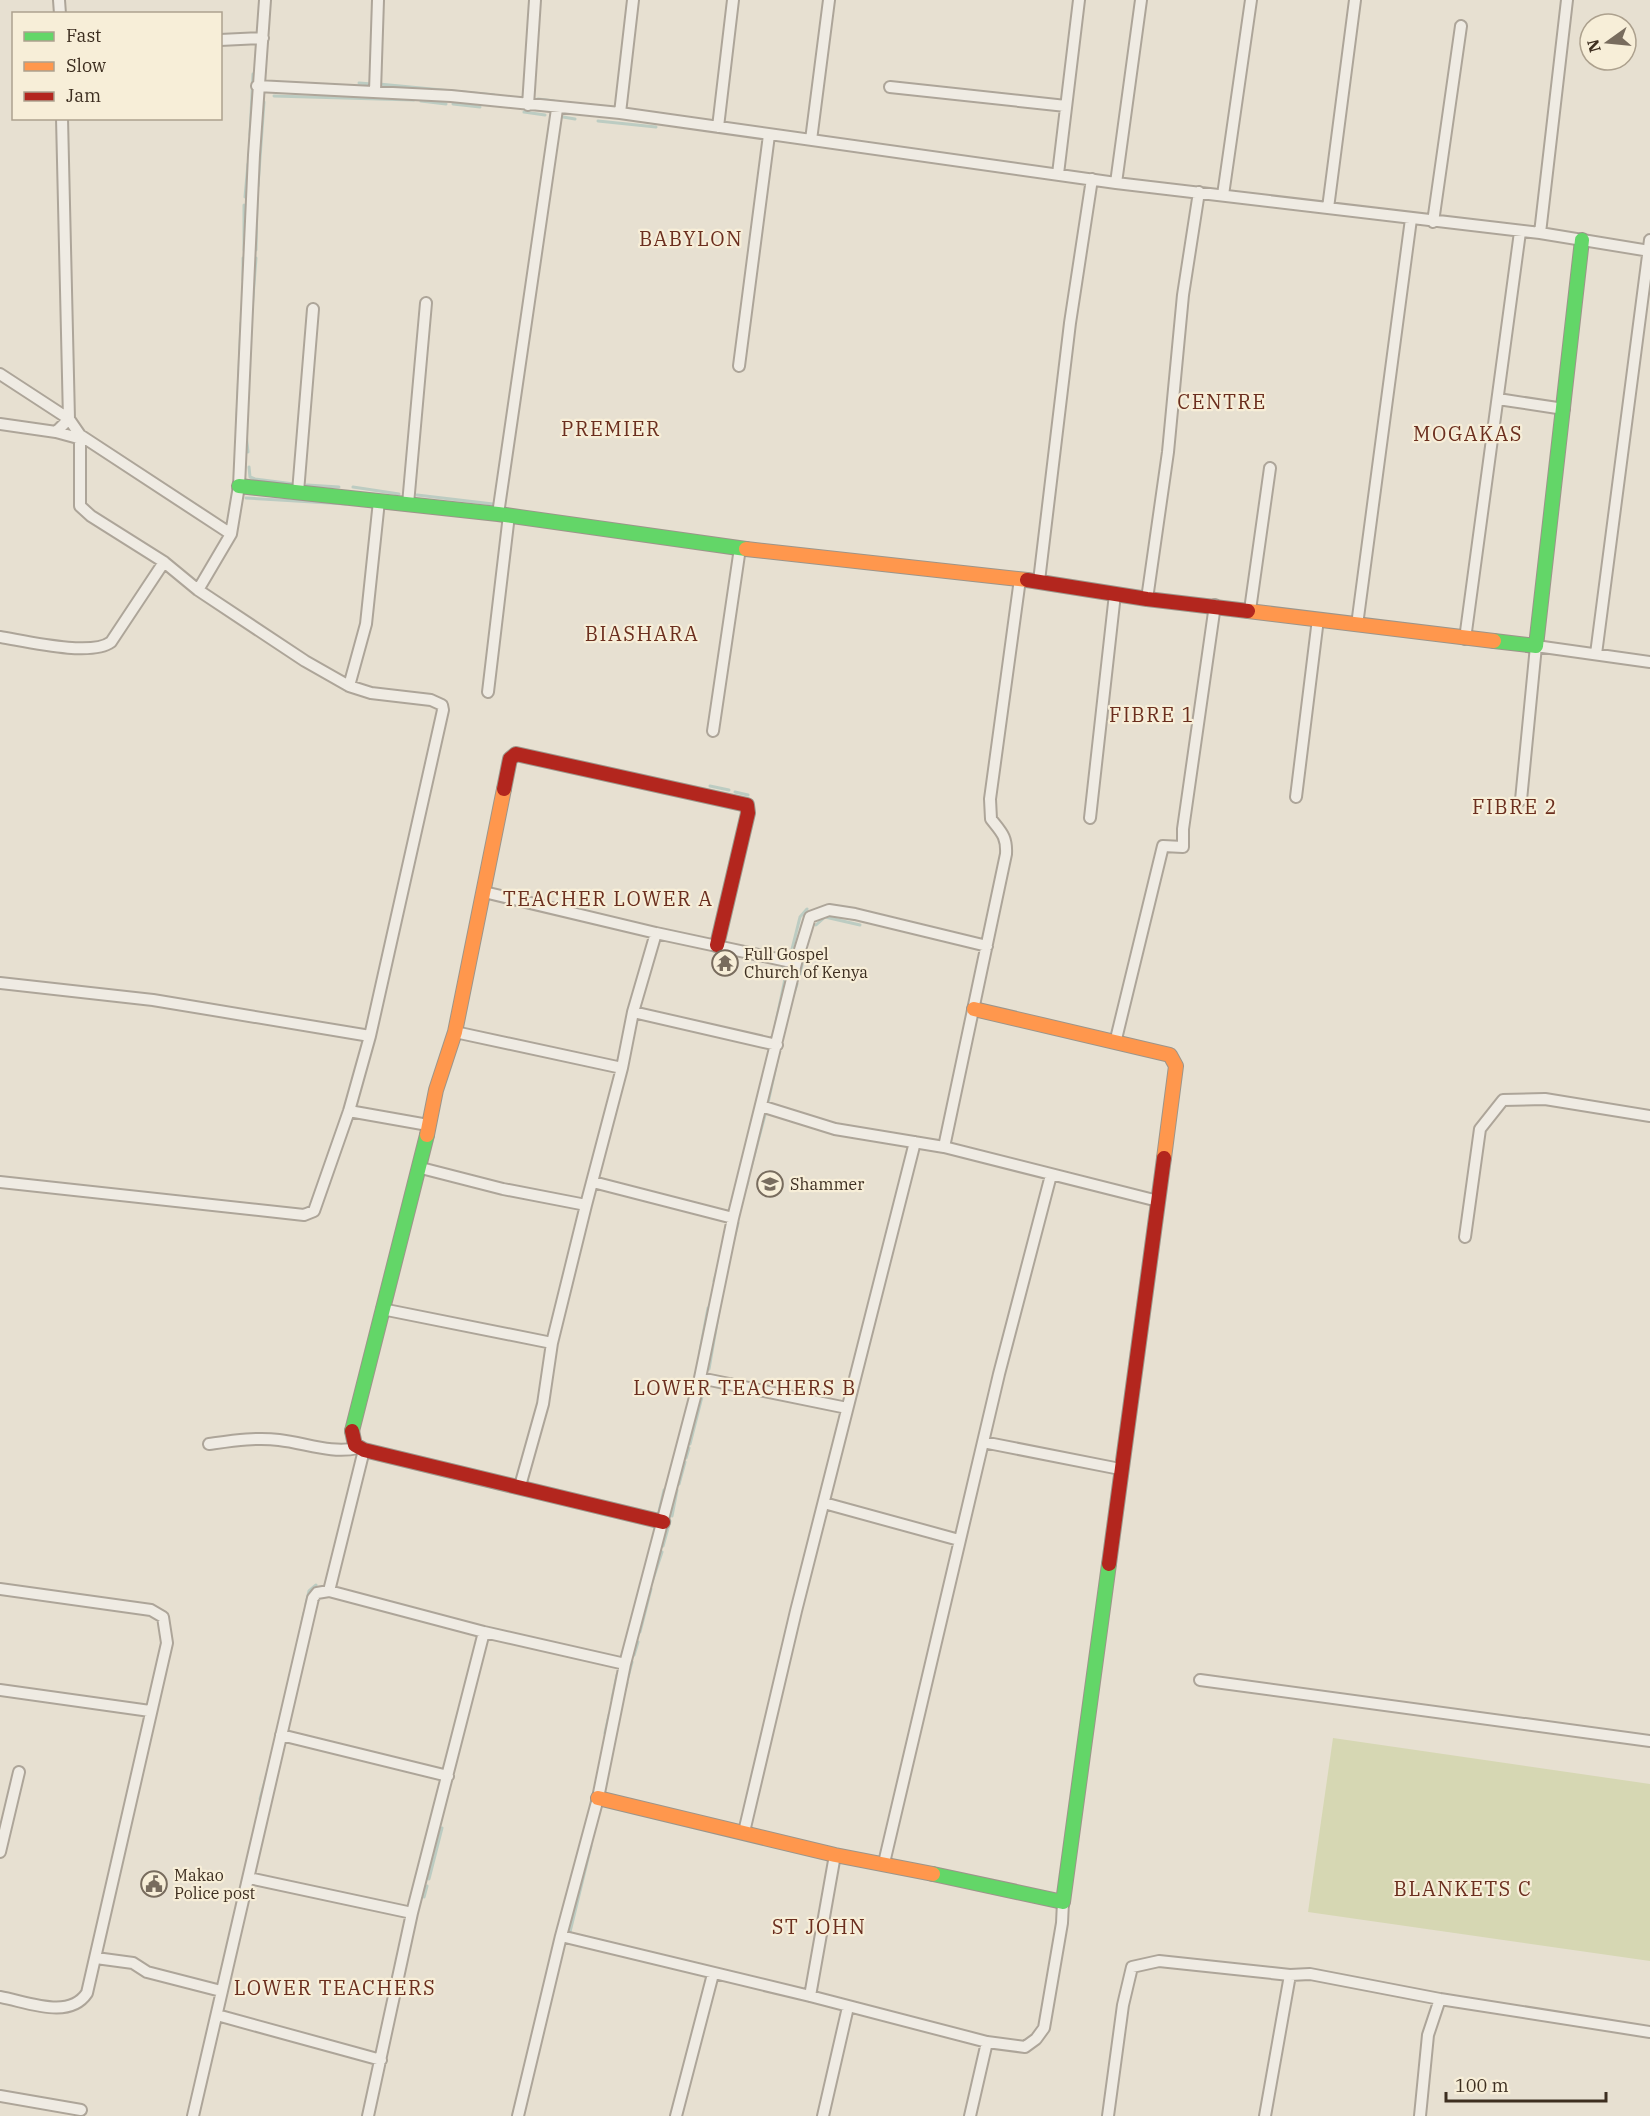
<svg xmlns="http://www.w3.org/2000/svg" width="1650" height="2116" font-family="'IBM Plex Serif',serif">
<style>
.green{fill:#d6d7b3}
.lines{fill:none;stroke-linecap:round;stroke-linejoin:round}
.stream{stroke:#bcccc2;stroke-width:3}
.street-casing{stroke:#ada599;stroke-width:14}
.fast-casing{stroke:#9c958a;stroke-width:16}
.slow-casing{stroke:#9c958a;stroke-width:16}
.jam-casing{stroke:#9c958a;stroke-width:16}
.street{stroke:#efebe3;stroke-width:10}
.fast{stroke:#63d668;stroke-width:14}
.slow{stroke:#ff974d;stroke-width:14}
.jam{stroke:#b3261e;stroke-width:14}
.labels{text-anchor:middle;stroke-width:4.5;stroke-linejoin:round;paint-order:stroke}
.poi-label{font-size:16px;fill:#3d2e20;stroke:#f7eed8;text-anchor:start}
.quarter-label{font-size:20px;letter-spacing:1.5px;fill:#6b2e1e;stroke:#f7eed8}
</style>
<rect width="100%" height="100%" fill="#e7e0d1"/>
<path class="green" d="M1333,1738L1650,1784V1961L1308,1912Z"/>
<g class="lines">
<path class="stream" d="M359,83L372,84
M379,84L494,95
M274,96L414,100
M538,99L554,101
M421,101L446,104
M453,104L480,107
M524,112L545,115
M563,117L575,119
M598,121L656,127
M250,135L253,74
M258,186L264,102
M245,197L248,164
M244,250V205
M256,250L257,197
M243,280V258
M252,310L256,258
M237,418L241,323
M246,434L248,452
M249,467L250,477L255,479L294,484
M307,485L339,487
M353,487L399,494
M417,495L493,504
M246,498L346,504
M710,786L729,790
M735,792L748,795
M816,925L825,917L860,925
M791,953L800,917L807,909
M804,957L806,947
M800,974L803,960
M794,993L797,984
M775,1027L787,969L776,963
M768,1103L779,1052
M750,1171L765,1115
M746,1188L748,1181
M732,1246L738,1223
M714,1281L717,1271
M700,1351L708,1308
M709,1369L720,1305
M690,1444L705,1385
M686,1458L689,1448
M679,1484L685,1462
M658,1516L664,1490
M672,1516L677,1490
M663,1546L670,1521
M652,1582L662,1552
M306,1604L309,1591L316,1585
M302,1622L304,1613
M640,1632L651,1589
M634,1655L638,1642
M628,1677L632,1662
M624,1693L627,1683
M612,1699L617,1675
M605,1733L609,1715
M260,1799L267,1774
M429,1879L442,1828
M424,1897L427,1886
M570,1932L591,1846"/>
<g class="street-casing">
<path id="street" d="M59,0L60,14
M220,40L263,38
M257,86L451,96L620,113L1116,183L1540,233L1650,251
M890,87L1066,106
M375,91L378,0
M528,105L535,0
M620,113L633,0
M718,127L733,0
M811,140L829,0
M1058,174L1079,0
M1116,183L1141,0
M1223,195L1251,0
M1328,208L1355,0
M1433,222L1461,26
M1540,233L1567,0
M739,366L769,135
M0,374L69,419L80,435L231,534
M1498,399L1564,409
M0,424L56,432L78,438
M56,432L69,419L62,118
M298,492L313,309
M408,504L426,303
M498,514L557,109
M1039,581L1070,323L1092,179
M198,590L231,534L239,486L254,155L265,0
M1147,599L1168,452L1183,295L1199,192
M1250,610L1270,468
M1357,625L1411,219
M0,637C25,641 91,657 111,642L164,562
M1465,639L1520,232
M1596,654L1650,240
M349,686L366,624L379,501
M488,692L509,515
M713,731L740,548
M1296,797L1318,619
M1521,800L1536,646L1650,662
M1090,818L1115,594
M484,892L656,933L796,963
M0,983L153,1000L370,1036
M633,1012L777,1045
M455,1032L622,1068
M1116,1039L1163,846L1183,847V829L1215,605
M761,1106L835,1129L944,1147L1158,1201
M349,1111L428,1125
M944,1147L1006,854C1007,836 1001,832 991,819L990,799L1020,579
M421,1168L503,1189L586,1205
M0,1182L304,1215L314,1211L349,1111L370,1036L443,710L442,705L431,700L371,693L349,686L305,661L198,590L164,562L91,516L80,506V435
M593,1182L733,1218
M1465,1237L1480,1129L1503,1100L1545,1099L1650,1116
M382,1309L552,1343
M700,1378L847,1408
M983,1442L1120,1469
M209,1444C231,1441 256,1437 279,1440C306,1443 331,1454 358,1448
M520,1486L543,1404L552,1343L586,1205L622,1068L633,1012L656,933
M824,1503L959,1540
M0,1589L151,1610L163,1617L167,1643L87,1993C69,2020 28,2002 0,1997
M329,1591L364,1450
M1200,1680L1650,1741
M0,1690L150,1711
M281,1735L448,1776
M744,1832L796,1611L915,1142
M0,1852L19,1772
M884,1863L999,1374L1051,1175
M249,1878L412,1913
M561,1936L810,1996L987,2042L1025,2047L1036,2039L1044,2028L1062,1923L1063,1902
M96,1958L133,1963L147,1972L221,1991
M810,1996L835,1855
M217,2015L381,2060
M0,2096L81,2110
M193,2116L313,1598L317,1593L329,1591L484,1632L625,1664
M368,2116L412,1913L484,1632
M518,2116L561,1936L598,1798L625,1664L700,1378L733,1218L796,963L810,917L829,910L855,914L987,946
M676,2116L713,1974
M823,2116L848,2007
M970,2116L987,2042
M1108,2116L1123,2005L1132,1967L1159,1961L1290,1975L1310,1974L1440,1999L1650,2032
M1265,2116L1290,1975
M1420,2116L1428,2035L1440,1999"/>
</g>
<g class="fast-casing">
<path id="fast" d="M239,486L498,514L746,549
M1494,641L1536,646L1582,240
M352,1431L427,1135
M933,1874L1063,1902L1109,1564"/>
</g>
<g class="slow-casing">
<path id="slow" d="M746,549L1027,580
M1248,611L1494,641
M974,1009L1170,1055L1176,1066L1164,1158
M427,1135L436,1090L455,1032L504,789
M598,1798L835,1855L933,1874"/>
</g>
<g class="jam-casing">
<path id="jam" d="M1027,580L1147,599L1248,611
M504,789L510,759L516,754L747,805L748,813L717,945
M352,1431L355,1445L364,1450L663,1522
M1109,1564L1164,1158"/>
</g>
<use href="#street" class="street"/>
<use href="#fast" class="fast"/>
<use href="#slow" class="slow"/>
<use href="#jam" class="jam"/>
</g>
<defs>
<g id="temple-ring" transform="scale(1.35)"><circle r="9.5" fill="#f7eed8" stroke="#786c5e" stroke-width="1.5"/><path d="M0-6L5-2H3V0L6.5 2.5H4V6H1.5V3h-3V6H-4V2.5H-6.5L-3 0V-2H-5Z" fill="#786c5e"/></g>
<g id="school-ring" transform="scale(1.35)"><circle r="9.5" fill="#f7eed8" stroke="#786c5e" stroke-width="1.5"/><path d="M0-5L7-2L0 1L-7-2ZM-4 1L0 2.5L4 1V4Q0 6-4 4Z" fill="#786c5e"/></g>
<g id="civic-ring" transform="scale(1.35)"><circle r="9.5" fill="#f7eed8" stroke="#786c5e" stroke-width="1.5"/><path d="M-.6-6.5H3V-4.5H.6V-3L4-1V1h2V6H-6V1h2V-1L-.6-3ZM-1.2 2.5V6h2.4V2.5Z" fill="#786c5e"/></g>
</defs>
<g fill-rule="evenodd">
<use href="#temple-ring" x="725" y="963"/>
<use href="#school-ring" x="770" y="1184"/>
<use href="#civic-ring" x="154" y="1884"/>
</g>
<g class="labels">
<g class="poi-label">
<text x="744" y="960">Full Gospel<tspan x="744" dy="18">Church of Kenya</tspan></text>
<text x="790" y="1190">Shammer</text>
<text x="174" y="1881">Makao<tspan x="174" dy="18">Police post</tspan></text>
</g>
<g class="quarter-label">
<text x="691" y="246">BABYLON</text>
<text x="1222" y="409">CENTRE</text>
<text x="611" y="436">PREMIER</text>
<text x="1468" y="441">MOGAKAS</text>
<text x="642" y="641">BIASHARA</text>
<text x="1152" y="722">FIBRE 1</text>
<text x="1515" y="814">FIBRE 2</text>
<text x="608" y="906">TEACHER LOWER A</text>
<text x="745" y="1395">LOWER TEACHERS B</text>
<text x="1463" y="1896">BLANKETS C</text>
<text x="819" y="1934">ST JOHN</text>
<text x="335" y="1995">LOWER TEACHERS</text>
</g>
</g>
<rect x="12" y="12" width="210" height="108" fill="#f7eed8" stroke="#ada18e" stroke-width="1.5"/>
<rect x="24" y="32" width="30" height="9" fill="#63d668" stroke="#ada18e" stroke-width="1.5"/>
<text x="66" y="42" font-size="18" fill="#3d2e20">Fast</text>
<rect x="24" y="62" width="30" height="9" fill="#ff974d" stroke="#ada18e" stroke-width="1.5"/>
<text x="66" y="72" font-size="18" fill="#3d2e20">Slow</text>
<rect x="24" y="92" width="30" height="9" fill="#b3261e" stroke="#ada18e" stroke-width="1.5"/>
<text x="66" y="102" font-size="18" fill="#3d2e20">Jam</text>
<g transform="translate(1608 42) rotate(255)"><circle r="28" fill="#f7eed8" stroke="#ada18e" stroke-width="1.5"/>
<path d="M0-4.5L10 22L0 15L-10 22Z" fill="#786c5e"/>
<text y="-9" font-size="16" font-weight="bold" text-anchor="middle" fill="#3d2e20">N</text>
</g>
<path d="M1446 2092v9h160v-9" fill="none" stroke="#3d2e20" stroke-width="3"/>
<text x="1455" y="2092" font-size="18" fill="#3d2e20" stroke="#f7eed8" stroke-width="4.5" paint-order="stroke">100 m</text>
</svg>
